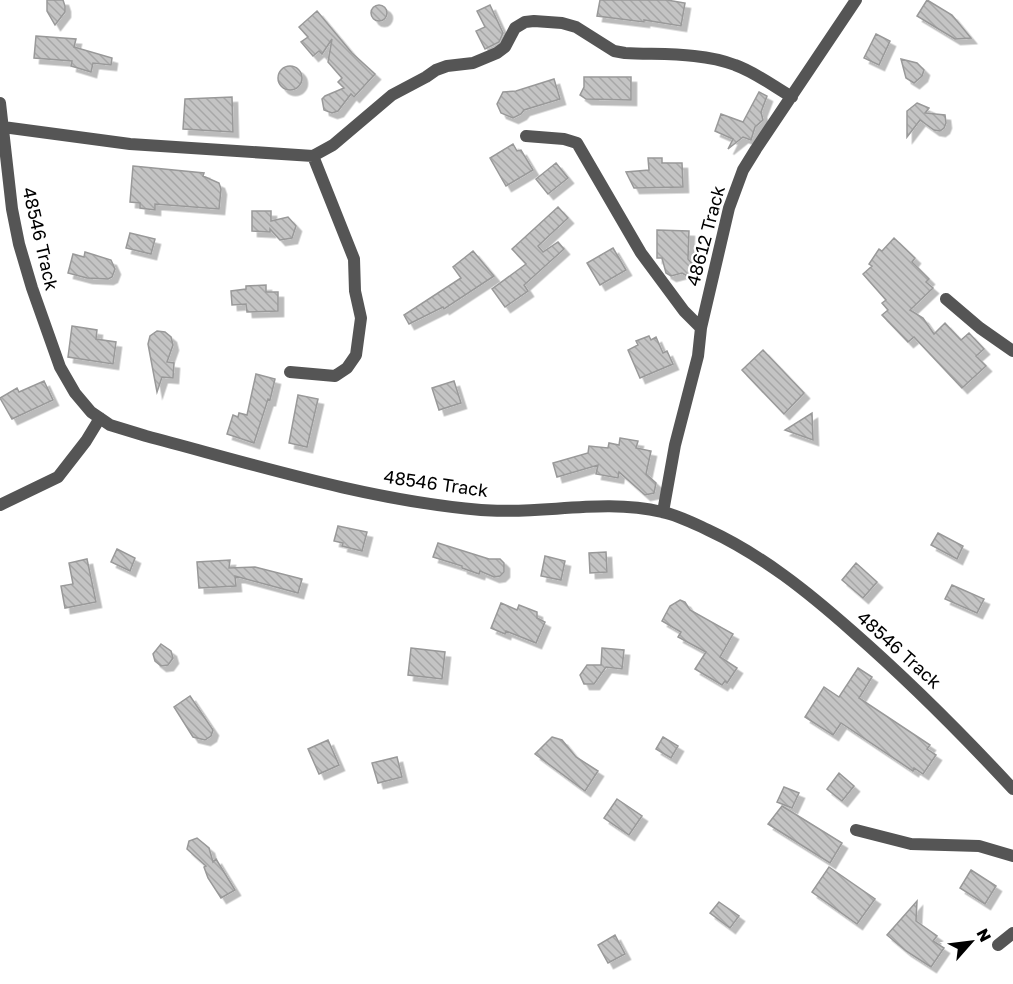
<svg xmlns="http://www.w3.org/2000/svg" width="1013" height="984" font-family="'Golos Text',sans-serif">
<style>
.building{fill:url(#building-back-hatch);stroke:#999;stroke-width:1.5;filter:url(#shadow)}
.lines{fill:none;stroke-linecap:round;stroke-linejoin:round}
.street{stroke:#555;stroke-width:12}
.labels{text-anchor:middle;stroke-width:4.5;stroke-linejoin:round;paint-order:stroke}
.street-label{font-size:18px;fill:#000;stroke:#fff}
</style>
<defs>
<pattern id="building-back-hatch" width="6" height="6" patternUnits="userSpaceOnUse" patternTransform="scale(1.5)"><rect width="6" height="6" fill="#c4c4c4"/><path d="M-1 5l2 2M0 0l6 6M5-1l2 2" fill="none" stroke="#a7a7a7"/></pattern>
<filter id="shadow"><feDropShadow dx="5.5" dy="5.5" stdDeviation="0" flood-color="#0004"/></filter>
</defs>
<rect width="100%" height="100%" fill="#fff"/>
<path class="building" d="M47,0H63L65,6V12L55,25L47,11Z
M600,0H667L685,3L681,26L644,20V22L597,16Z
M927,0L952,15L971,38L955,39L917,16Z
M371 13a8 8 0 1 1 16 0a8 8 0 1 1-16 0Z
M490,5L503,33L499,42L485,49L476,31L485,27L477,11Z
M317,11L352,53L375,74L354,97L351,94L338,111L332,113L324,110L322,99L325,96L344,88L338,82L342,78L328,62L332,39L322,54L319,51L313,56L301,42L308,37L299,27Z
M876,34L890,41L879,65L864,58Z
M36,36L76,39L74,47L112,58L111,65L93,63L91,72L71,66L72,61L34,58Z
M901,59L917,63L924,70L922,76L914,83L906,78Z
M278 78a12 12 0 1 1 24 0a12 12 0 1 1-24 0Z
M584,77H631V100L586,99L580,95L584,87Z
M554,79L560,99L524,110L521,114L513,118L501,113L497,104L503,92L516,91Z
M759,92L767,96L761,112L763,120L755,127L751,140L743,137L728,149L733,139L715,131L721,114L743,122Z
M232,97L233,132L183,129L185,99Z
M917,103L929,108L925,113L945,115L946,123L944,128L940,131L934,130L920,120L907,137V111Z
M513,144L517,151L521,150L533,170L506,186L490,158Z
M648,158H662V163H682L683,187L634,188L626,172L649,170Z
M556,163L568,178L548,194L536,179Z
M133,166L204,173L203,176L219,183L221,189L219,209L155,204V210L140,208V203L130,202Z
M558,207L568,218L538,246L543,252L558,242L564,249L524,285L528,291L505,307L492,289L526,264L512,249Z
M252,211H271V221L288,217L296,226L292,238L280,240L270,229V232L252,231Z
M657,230L689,231L688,259L693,265L691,278L682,273L671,276L666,273L662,258H657Z
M130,233L155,239L151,254L126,248Z
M894,238L915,258L912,262L929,279L926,282L933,288L910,310L923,318L934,334L945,323L961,340L969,333L984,349L976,356L986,366L962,388L914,337L908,342L882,315L888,310L882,303L886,300L863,274L872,266L869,264L879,249L882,251Z
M613,248L626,270L600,285L587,263Z
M473,251L494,276L444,309L443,307L409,324L404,315L461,278L453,267Z
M85,252L111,260L115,269L112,277L108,279L87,278L68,273L73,254L84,257Z
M266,285V292H278V311L247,312L246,304L232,305L231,291L246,289V286Z
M72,326L97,330L96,339L116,342L113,364L68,357Z
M157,331L165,332L171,337L173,345L167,362L174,363L173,378L162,377L157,392L148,344L150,336Z
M649,336L651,340L656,337L663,353L667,351L673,364L640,378L628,350L638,345L636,341Z
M763,350L804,393L784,414L742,370Z
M256,374L275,379L270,400L268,399L254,443L227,434L233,415L238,417L239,413L247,415Z
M44,381L53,400L12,419L0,398L17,388L19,392Z
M454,381L461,403L439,410L432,388Z
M298,395L318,399L307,447L289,443Z
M812,413L813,440L785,430Z
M620,438L638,441L636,448L651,451L646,474L656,483L654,493L645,495L619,472L618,478L596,474L598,465L557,477L553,463L588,453L589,446L608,448L609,443L619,445Z
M338,526L367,532L362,551L342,546L343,543L334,541Z
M938,533L963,546L957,559L931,545Z
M438,543L489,559H500L504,563V572L500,576L494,577L480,571L479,574L462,568V566L433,557Z
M117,549L135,558L130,571L111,562Z
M606,552L607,572L590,573L589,553Z
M545,556L565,561L561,580L541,576Z
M87,559L96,602L65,608L61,586L73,584L69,563Z
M230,560L229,568L255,567L302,579L298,593L235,576L236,586L199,588L197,562Z
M856,563L877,582L863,598L842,580Z
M952,585L984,599L977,613L945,599Z
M680,600L685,602L690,610L733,634L720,657L737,668L727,683L725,681L722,685L695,669L706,652L678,637L681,632L662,621L670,606Z
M501,603L517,610L519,605L537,612V618L545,622L536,643L506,631L505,634L491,628Z
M161,644L171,651L173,658L168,665L161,666L155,661L153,654Z
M411,648L445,652L442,679L408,675Z
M602,648L624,650L622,669L606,667L594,684H584L580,675L587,665H601Z
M858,668L872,677L859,698L930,745L927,749L936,755L923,774L914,768L913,771L841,723L833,735L805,717L824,687L839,697Z
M190,696L213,730L211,736L205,740L193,737L174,707Z
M552,737L562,740L576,757L598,771L585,791L535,754Z
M663,737L678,746L671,758L656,749Z
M328,740L339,765L319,774L308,749Z
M397,757L402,777L378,783L372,763Z
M839,773L854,786L842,801L827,789Z
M784,787L799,793L792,808L777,802Z
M617,799L642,816L629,835L604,818Z
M782,806L842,843L830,863L768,824Z
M197,838L209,848L213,862L216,859L235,890L221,898L208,878L204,867L206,866L187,849L189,841Z
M829,867L875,899L857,924L812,892Z
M971,870L996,886L985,904L960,888Z
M917,901L916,921L937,936L933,941L944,948L931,967L906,951L887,935Z
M719,902L739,916L730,928L710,913Z
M615,935L625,954L608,963L598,945Z"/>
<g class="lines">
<path class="street" d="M0,103L12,209L19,244L32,288L60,367L75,393L91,412L110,425L146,436C256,465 367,500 481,510C541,515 603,498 662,512C678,515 693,523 708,530C762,555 808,592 852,631C909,681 962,734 1013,789
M3,127L130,144L313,156L333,145L392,95L426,77L436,70L447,66L473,63L497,53L505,47L515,28L525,22L534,21L562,23L576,27L614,51L625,53C661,55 701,52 735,65C755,72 773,86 792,97
M526,136L564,139L577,143L641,253L684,311L701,328
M946,299L980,328L1013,351
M290,372L335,376L347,368L356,355L361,318L355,291L354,259L313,156
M0,505L58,477L86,441L100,418
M663,512L675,445L698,356L701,328L729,208L743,170L756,149L856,0
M856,830L911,844L979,846L1013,856
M998,945L1013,933"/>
</g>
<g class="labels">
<g class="street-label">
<text transform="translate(706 236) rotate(-75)" y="6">48612 Track</text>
<text transform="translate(40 239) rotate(77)" y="6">48546 Track</text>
<text transform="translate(436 484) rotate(8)" y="6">48546 Track</text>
<text transform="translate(899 650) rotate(42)" y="6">48546 Track</text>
</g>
</g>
<g transform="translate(971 942) rotate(62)" stroke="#ffffff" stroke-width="4.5" paint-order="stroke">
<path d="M0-4.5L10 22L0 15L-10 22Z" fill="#000000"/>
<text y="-9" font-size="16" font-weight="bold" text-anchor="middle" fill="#000000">N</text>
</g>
</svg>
